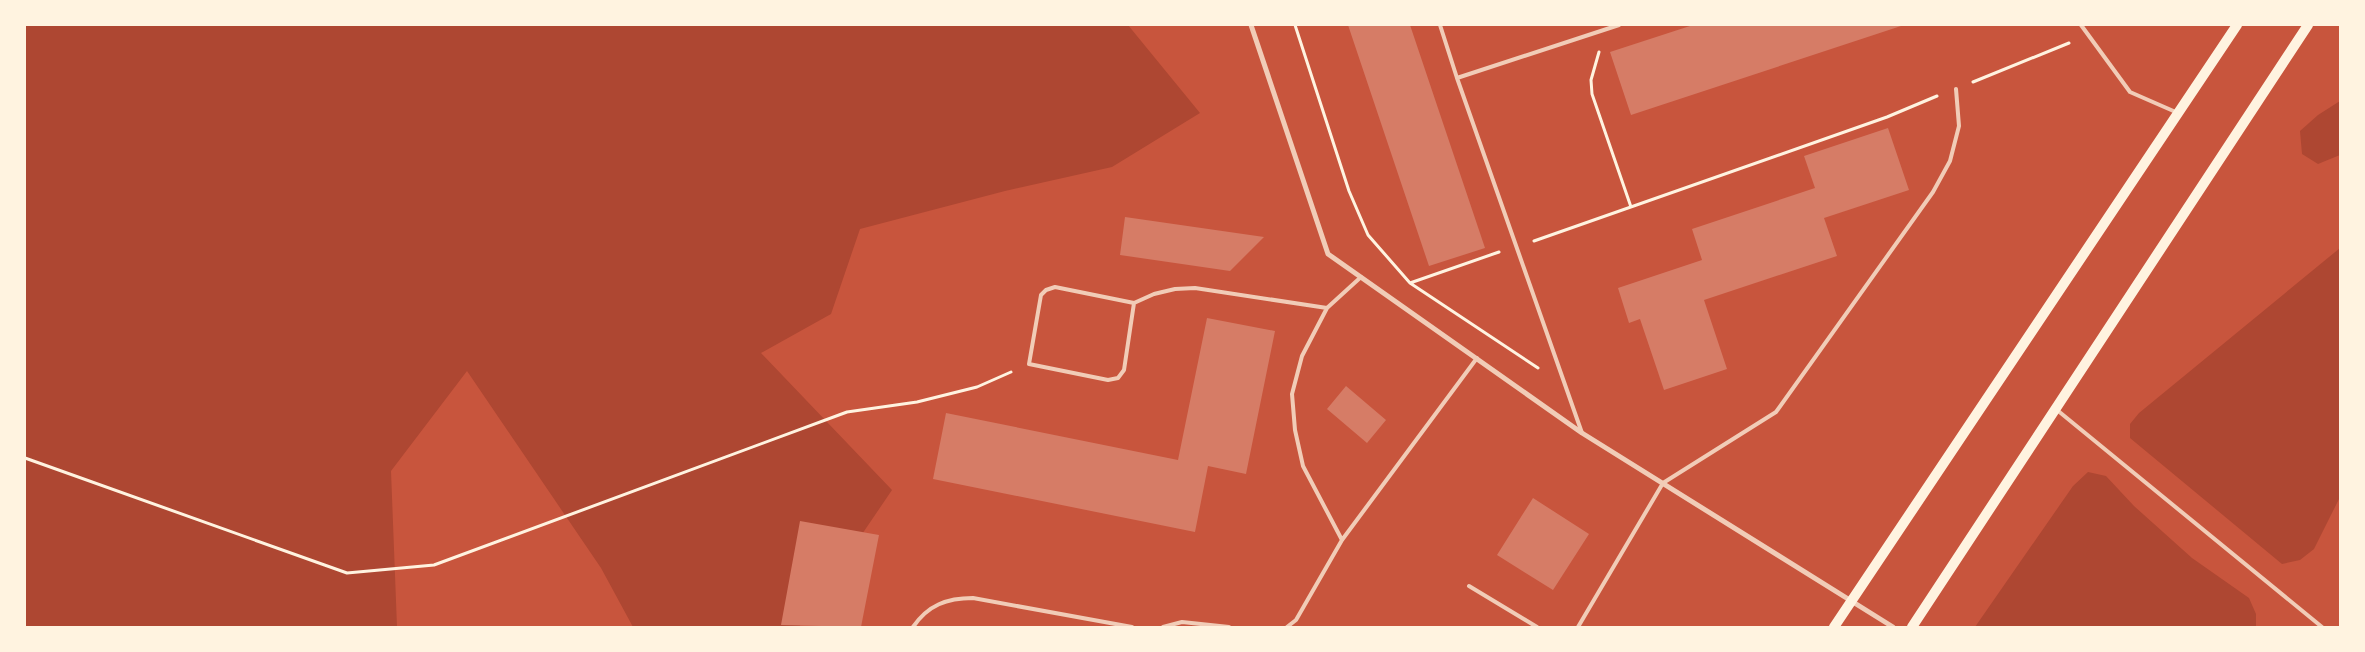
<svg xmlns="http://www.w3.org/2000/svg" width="2365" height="652" font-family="Arial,sans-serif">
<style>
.green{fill:#ae4732}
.building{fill:#d67c66}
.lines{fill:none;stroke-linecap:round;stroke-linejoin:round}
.path{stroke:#fff3e0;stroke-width:3}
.service{stroke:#f1ccb7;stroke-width:4}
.minor{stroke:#f1ccb7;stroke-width:5}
.secondary{stroke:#fff3e0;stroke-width:10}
</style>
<rect width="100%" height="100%" fill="#c8553d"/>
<path class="green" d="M25,25H1128L1200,113L1112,167L1005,191L860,229L831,314L761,353L892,490L799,627H633L601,568L467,371L391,471L397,627H25Z
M2340,101V155L2318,164L2302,154L2300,131L2318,115Z
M2340,248V497L2314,549L2300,560L2282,564L2130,438V424L2139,413Z
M2088,472L2106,476L2134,506L2192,558L2249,598L2256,614V627H1975L2073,486Z"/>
<path class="building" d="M1348,25H1410L1485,248L1429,266Z
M1693,25H1904L1631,115L1610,52Z
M1888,128L1909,190L1824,218L1837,256L1704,300L1727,369L1664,390L1640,319L1629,323L1618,288L1702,260L1692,229L1815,188L1804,156Z
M1125,217L1264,237L1230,271L1120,255Z
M1207,318L1275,331L1246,474L1208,466L1195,532L933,479L946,413L1178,460Z
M1346,386L1386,420L1367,443L1327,409Z
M1533,498L1589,534L1553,590L1497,555Z
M800,521L879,535L861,627L781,625Z"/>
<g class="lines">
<path class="path" d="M1295,25L1349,191L1368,235L1410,283
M1599,52L1591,80L1592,94L1631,207
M1973,82L2069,43
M1534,241L1887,117L1937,96
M1499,252L1410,283L1538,368
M25,458L347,573L434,565L847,412L917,402L977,387L1011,372"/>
<path class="service" d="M1440,25L1457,78
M2081,25L2130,92L2178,113
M1134,303L1124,370L1118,378L1108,380L1029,364L1041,295L1046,290L1055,287L1134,303L1154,294L1175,289L1195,288L1327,308L1361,277
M2057,410L2322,627
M1582,433L1457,78L1619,25
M1342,540L1477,358
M1469,586L1537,627
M913,627C928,605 947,598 973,598L1132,627
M1163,627L1182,622L1229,627
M1287,627L1296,620L1342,540L1303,466L1295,430L1292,394L1302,356L1327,308
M1578,627L1663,483L1776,412L1933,192L1950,161L1959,126L1956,89"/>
<path class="minor" d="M1251,25L1328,254L1582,433L1893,627"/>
<path class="secondary" d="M1834,627L2237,25
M1912,627L2308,25"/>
</g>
<rect width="2365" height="652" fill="none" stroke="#fff3e0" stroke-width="52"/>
</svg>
